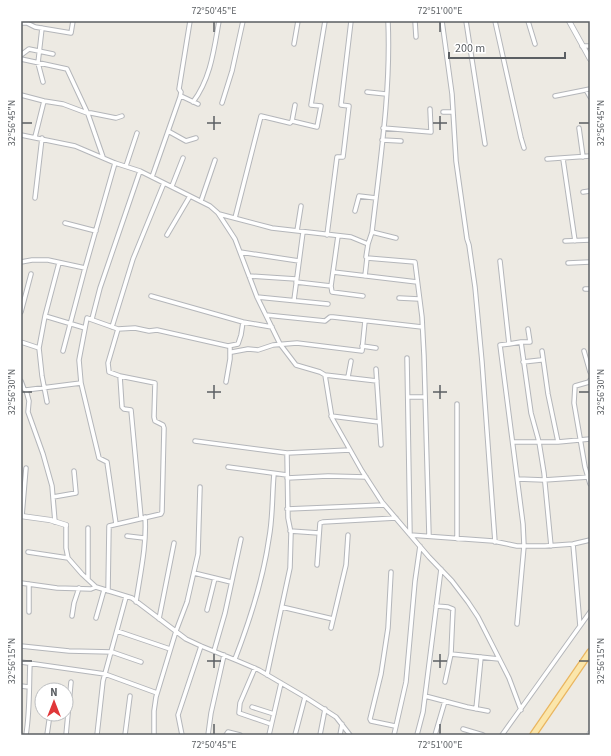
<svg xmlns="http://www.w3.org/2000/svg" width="611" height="756" font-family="'Source Sans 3',sans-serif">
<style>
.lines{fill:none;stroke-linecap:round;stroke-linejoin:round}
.minor-casing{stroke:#b4b6ba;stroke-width:5.5}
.tertiary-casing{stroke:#b4b6ba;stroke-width:6}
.primary-casing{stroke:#eab660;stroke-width:8}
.minor{stroke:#fff;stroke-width:3.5}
.tertiary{stroke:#fff;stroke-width:4.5}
.primary{stroke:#fbe6ab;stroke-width:5.5}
.ticks{fill:none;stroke:#5b5f63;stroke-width:1.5}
.neatline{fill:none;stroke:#5b5f63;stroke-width:1.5}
.ticks-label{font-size:10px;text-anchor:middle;fill:#5b5f63}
</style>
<rect width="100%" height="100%" fill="#edeae3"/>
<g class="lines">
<g class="minor-casing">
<path id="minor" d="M415,21L416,37
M442,21L452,94L456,161L467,239L469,245L475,287L482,362L495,542
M466,21L485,144
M495,21L521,138L524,148
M528,21L535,44
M21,23H27V21
M27,23L35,27L71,33L73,21
M42,28L38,63L43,82
M294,44L298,21
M582,46H590
M21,55L29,49L53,54
M21,59L67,69L88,114L103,157
M586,90L590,97
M367,92L386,94
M21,95L44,101L63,104L87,113H91L116,118L122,116
M181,96L198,104
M555,96L590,89
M193,102C211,78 214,49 219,21
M222,103L232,71L243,21
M295,105L292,121L317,127L321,106L311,105L325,21
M443,112H453
M383,128L431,132L430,109
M579,128L583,157
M168,131L186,141L196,138
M21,135L75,146L115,163L140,171L210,206L218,213L235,239L257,297L280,344L296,365L320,372L325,375L332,418L362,471L382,502L429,557L452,581L468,602L478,617L509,678L521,710
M35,137L44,101
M382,140L401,141
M547,159L590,156
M563,159L575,241
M126,166L137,133
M152,177L180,97L181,92L179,89L190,21
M172,186L183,158
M583,192L590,191
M35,198L42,138
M201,201L215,160
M355,211L359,196L376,198
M219,214L272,228L351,237L368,244L366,257L367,258L415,262L422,317L424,356L429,536
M235,218L261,116L290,123L292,121
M65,223L96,231
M297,231L301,206
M372,232L396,238
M167,235L190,196
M327,235L337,157H343L349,106L341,105L351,21
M338,236L331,286L332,292L363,296
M565,241L590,240
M368,244L372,232C380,162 391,91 388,21
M240,252L299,261
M500,261L509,344L500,345L523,524L524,546L517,624
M21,262L32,260H48L85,268
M568,263L590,262
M333,272L417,282
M249,276L296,279
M365,276L367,258
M296,282L331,286
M585,289H590
M151,296L243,322L272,327
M257,297L328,304
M399,298L419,299
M294,300L303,232
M21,312L31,274
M266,315L325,321L330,317H333L422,327
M45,316L85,328
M92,319L100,288L140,171
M112,327L133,259L164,183
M21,342L39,348
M521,342H530L528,329
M509,344L521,342L531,413L539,442L544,473L551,546
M362,346L376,348
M63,351L85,268L115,163
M542,351L548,394L558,442
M584,351L590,372
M232,352L248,349L258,350L273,345L297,343L362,351L365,321
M407,358L410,535L493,541L517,546H545L573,544L590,540
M523,362L541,360
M376,369L381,445
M325,375L377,381
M120,376L122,407L124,409L131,410L141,518
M348,377L351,361
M590,380L589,382L575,386L574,403L585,467L590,484
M21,381L24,389L26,390L29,401L28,412L43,454L52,486L55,522
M226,382L230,359V346
M81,383L99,458L107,462L116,524
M26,390L81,383L79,360L87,318L118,329L135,328L149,331L157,330L228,346L238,344L241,335L243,322
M408,397H425
M47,402L42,376L39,348L45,316L59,263
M457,404V539
M331,416L379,422
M195,441L287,453L350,450
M513,442H558L590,439
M228,467L287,475
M287,478L328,476L366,477
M518,479L544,480L589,477
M53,497L76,493L74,471
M287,509L384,505
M22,516L26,468
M66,525V548L68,558L82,574L96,587L132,598L186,639L201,646L238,661L259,670L305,697L336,717L350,735
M88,528V579
M290,531L319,533
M127,536L144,538
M573,544L580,626
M28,552L68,558
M317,565L320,523L323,522L396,518
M391,572L388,628L381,674L370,719L371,721L395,726
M194,573L231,582
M21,583L57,588L91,589L96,587
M108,591L109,526L161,514L162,512L164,428L163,425L155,421L154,417L155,383L120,376L109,372L108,363L118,329
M136,602C140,575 147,544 145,517
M436,606L448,607L453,609L451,654L445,682
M282,607L333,619
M207,610L215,578
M29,612V584
M72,616L74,603L79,588
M96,618L104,590
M159,619L174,543
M331,628L346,565L348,535
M117,631L170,649
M21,646L69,651L112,652L141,662
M214,651L225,613L241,539
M451,654L499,659
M235,659C250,620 263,581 269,538C273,517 272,495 274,474
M21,662L105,674L157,693
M255,668L240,703L239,713L271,724
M267,675L290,568L291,533L288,518L287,453
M21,686L29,687
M52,690L53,688
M425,696L467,707L488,711
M252,707L274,714
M476,709L481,657
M463,729L483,735
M26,735C30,711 29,687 30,663
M47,735L50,714
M66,735L71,682
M97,735L103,681L126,597
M125,735L130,696
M154,735V711L156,697L176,631L187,602L198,554L200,487
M182,735L178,715L201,646
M208,735L211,713L224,655
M226,735L228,732L240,735
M269,735L281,683
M295,735L305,697
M320,735L325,709
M340,735L342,724
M394,735L406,682L415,581L420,546
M417,735L423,712L441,569
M435,735L445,701
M502,735L590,612"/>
</g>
<g class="tertiary-casing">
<path id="tertiary" d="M569,21L590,59
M21,516L50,520L66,525
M589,735L590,733"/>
</g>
<g class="primary-casing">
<path id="primary" d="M533,735L590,652"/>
</g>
<use href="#minor" class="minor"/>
<use href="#tertiary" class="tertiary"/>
<use href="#primary" class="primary"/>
</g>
<path class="ticks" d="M214,22V32M440,22V32M214,116V130M440,116V130M22,123H32M207,123H221M433,123H447M579,123H589M214,385V399M440,385V399M22,392H32M207,392H221M433,392H447M579,392H589M214,654V668M440,654V668M22,661H32M207,661H221M433,661H447M579,661H589M214,724V734M440,724V734"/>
<rect width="611" height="756" fill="none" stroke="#ffffff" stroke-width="44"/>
<g transform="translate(54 702)"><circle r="19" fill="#ffffff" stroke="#bdbfc1"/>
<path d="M0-3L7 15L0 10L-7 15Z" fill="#e03739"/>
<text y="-6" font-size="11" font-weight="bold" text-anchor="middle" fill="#5b5f63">N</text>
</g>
<path d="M449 52v6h116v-6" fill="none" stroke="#5b5f63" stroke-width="2"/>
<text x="455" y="52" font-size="12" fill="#5b5f63" stroke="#ffffff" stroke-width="3" paint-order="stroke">200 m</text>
<rect x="22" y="22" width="567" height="712" class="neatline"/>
<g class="ticks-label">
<text x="214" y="14">72°50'45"E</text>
<text x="440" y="14">72°51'00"E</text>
<text transform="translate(11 123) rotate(-90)" y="4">32°56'45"N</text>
<text transform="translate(600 123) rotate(-90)" y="4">32°56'45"N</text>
<text transform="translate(11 392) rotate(-90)" y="4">32°56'30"N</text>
<text transform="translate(600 392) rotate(-90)" y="4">32°56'30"N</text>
<text transform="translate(11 661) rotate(-90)" y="4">32°56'15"N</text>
<text transform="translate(600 661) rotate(-90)" y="4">32°56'15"N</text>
<text x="214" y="748">72°50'45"E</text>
<text x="440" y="748">72°51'00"E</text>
</g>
</svg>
